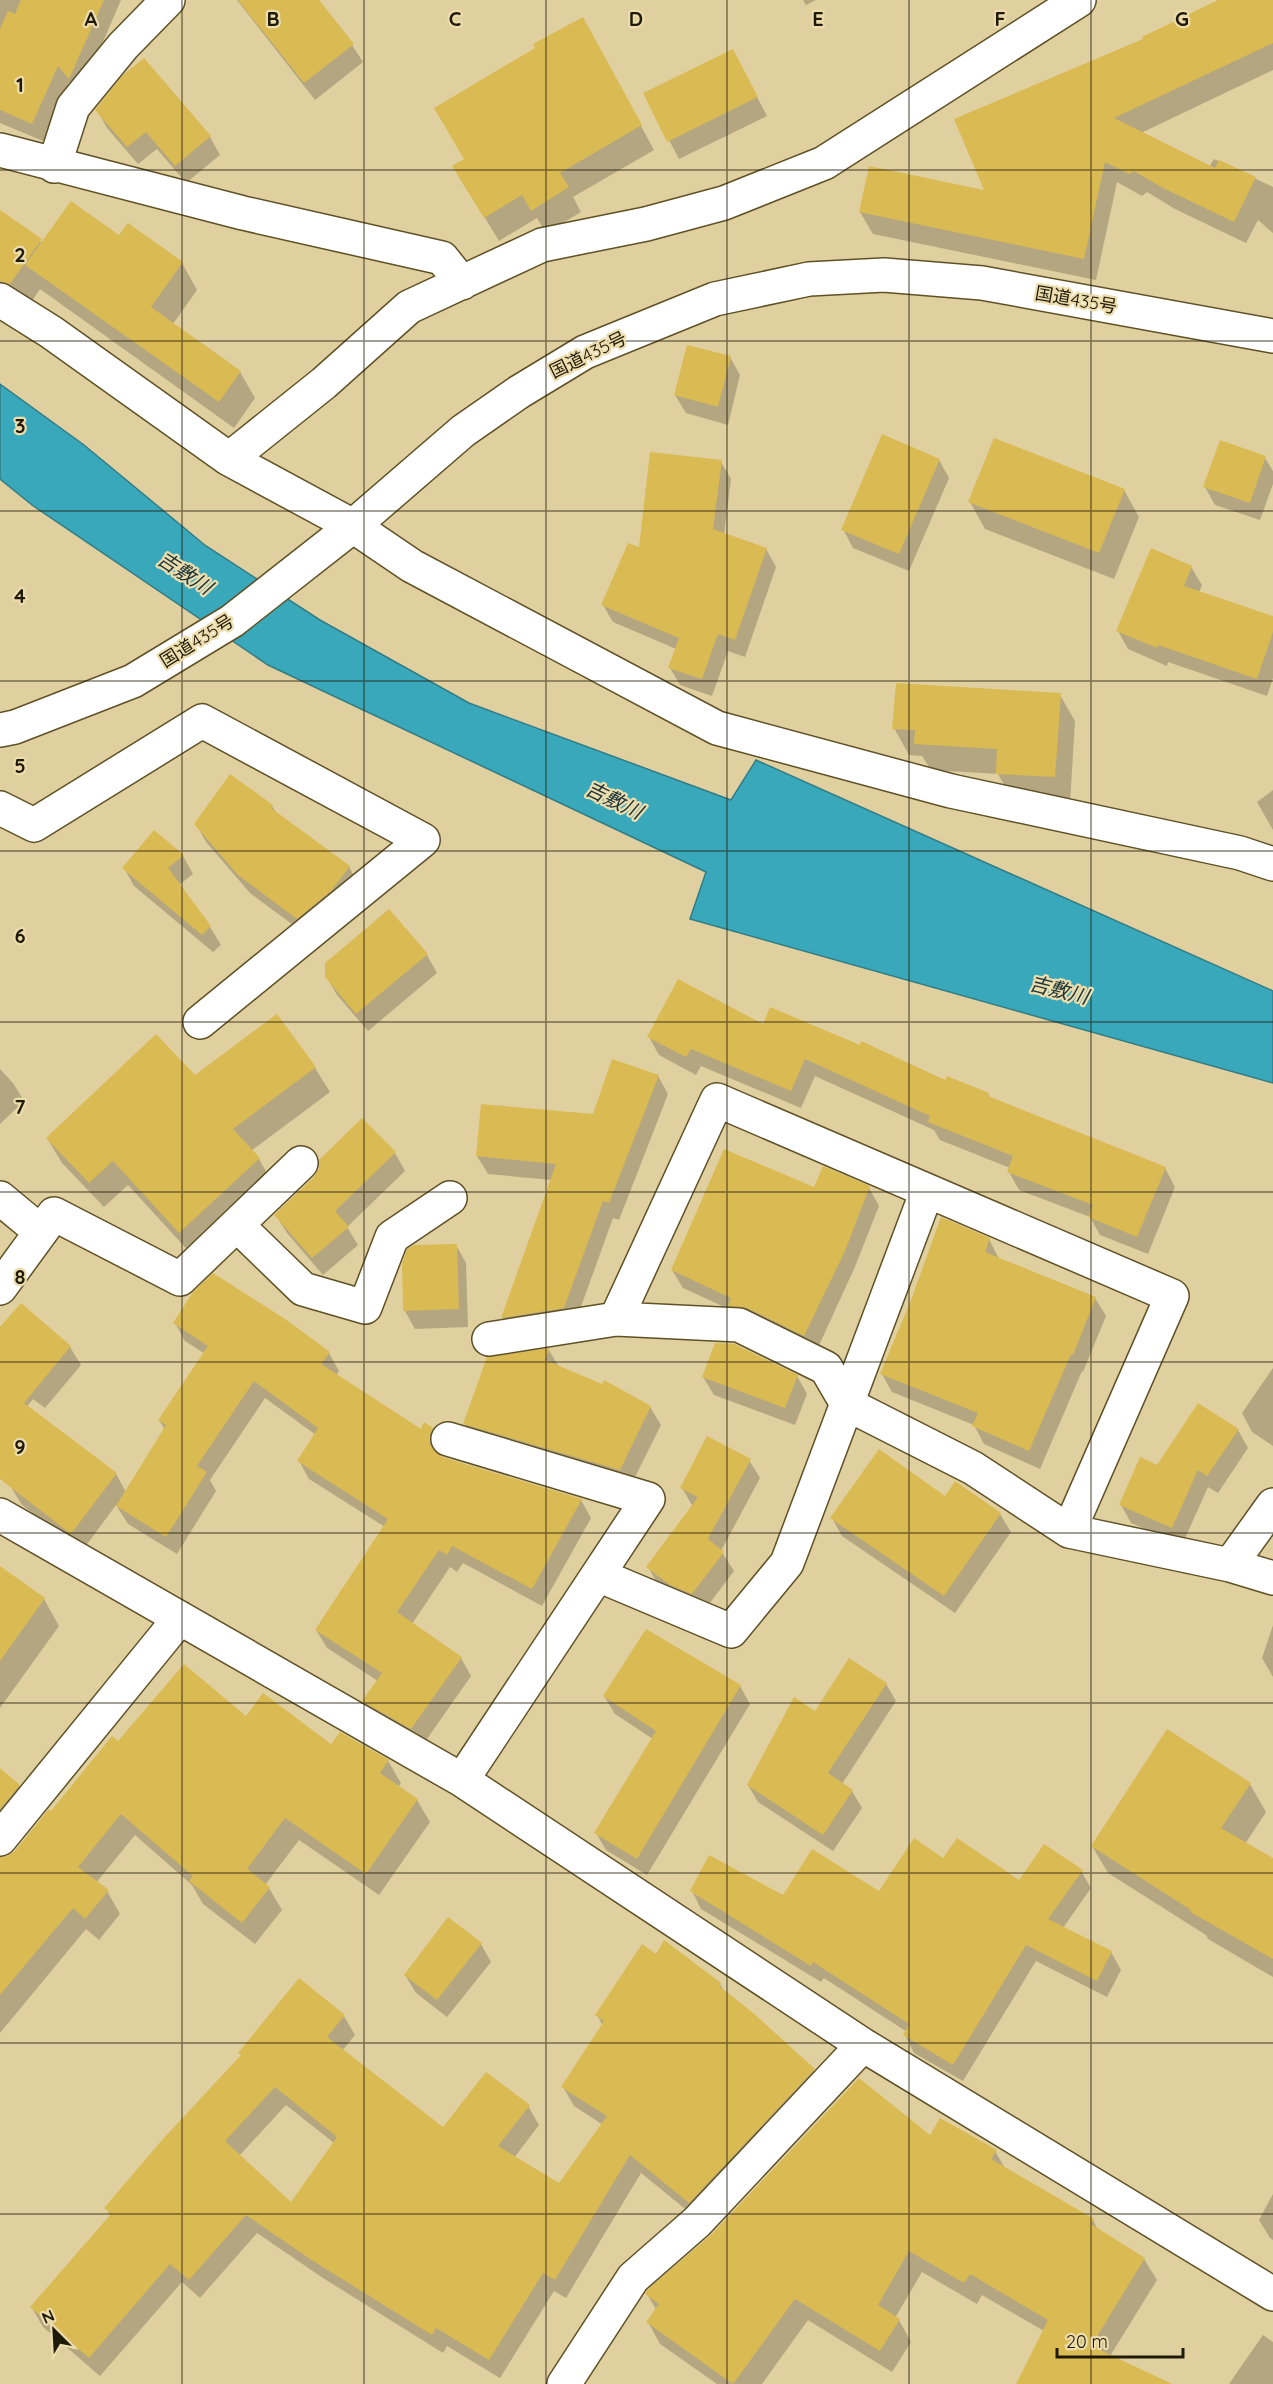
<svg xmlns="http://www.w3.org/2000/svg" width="1273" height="2384" font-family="Quicksand,'Noto Sans JP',sans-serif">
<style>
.water{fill:#39a8bb;stroke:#327d85;stroke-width:1.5}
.shadow{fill:#0003;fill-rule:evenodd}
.building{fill:#daba53;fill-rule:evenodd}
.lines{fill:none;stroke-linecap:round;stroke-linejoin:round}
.street-casing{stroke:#5f5125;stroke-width:36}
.highway-casing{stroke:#5f5125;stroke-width:36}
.street{stroke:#fff;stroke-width:33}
.highway{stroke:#fff;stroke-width:33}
.grid{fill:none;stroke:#201a08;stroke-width:1.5;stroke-opacity:0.55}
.labels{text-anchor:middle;stroke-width:4.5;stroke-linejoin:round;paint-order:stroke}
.street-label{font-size:18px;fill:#201a08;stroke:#edddad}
.water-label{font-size:20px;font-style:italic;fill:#1b3438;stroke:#edddad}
.grid-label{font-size:20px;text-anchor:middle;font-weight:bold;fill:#201a08;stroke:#edddad;stroke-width:4.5;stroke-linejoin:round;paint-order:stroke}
</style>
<rect width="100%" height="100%" fill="#e0d0a0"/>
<path class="water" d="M0,384L84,445L206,546L320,620L469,703L731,800L756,760L1273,991V1083L690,919L706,872L268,665L32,505L0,479Z"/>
<path class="shadow" d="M0,0H121L80,95L69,82L43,141L0,123Z
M237,0H317L352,45L363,62L315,100Z
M803,0H816L806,5Z
M1221,0H1273V70L1141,133L1209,167L1214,159L1273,187V233L1258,220L1246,243L1175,209L1147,192L1142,196L1117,182L1096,280L873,234L860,212L986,192L1145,40Z
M596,43L654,150L573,197L581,212L546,233L537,218L499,241L468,190L466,160L537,49Z
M742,69L767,116L679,159L645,94Z
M97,110L210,137L220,155L186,183L157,149L138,164L107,128Z
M0,212L43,244L119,237L182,263L197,290L173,324L240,372L255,398L234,428L40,289L30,304L0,283Z
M730,357L740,375L728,425L686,413L675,395Z
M1265,458L1273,471V484L1260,520L1215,505L1205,487Z
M939,460L949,478L909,571L853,548L843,529Z
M721,462L731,479L724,535L766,549L776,567L745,657L728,651L712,696L680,685L670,668L676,649L613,622L603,605L640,550Z
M1124,490L1139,517L1114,579L985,529L970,502Z
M1191,567L1202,585L1199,592L1273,618V678L1267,696L1168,662L1167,666L1128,649L1118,631Z
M1060,695L1075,721L1070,803L1013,800L998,774L931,770L922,756L909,755L894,728Z
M1273,790V830L1257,802Z
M272,806L277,814L349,867L359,885L308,936L250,893L206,842L196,824Z
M154,832L183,856L193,874L179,885L210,927L221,945L213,952L134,886L124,868Z
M389,911L427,955L437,973L368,1031L337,995L326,976Z
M277,1016L315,1068L330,1092L251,1151L259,1159L273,1184L194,1257L128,1185L104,1207L62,1163L47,1138L194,1077Z
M764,1026L988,1094L990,1098L1165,1168L1175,1187L1148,1254L1100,1235L1090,1217L1019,1190L1009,1172L1010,1168L940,1140L934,1130L815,1076L801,1108L701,1066L696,1075L659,1055L649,1037Z
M0,1069L13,1083L24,1101L0,1124Z
M658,1076L668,1094L619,1220L613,1218L574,1326L513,1336L503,1318L552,1180L488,1174L477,1156L595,1115Z
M395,1153L405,1171L347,1227L358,1245L323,1275L287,1233L276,1215Z
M869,1188L879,1206L854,1269L815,1354L733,1311L683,1288L672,1270L815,1189Z
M989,1239L999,1259L1095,1298L1106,1316L1083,1372L1082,1371L1040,1469L984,1444L974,1425L892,1392L882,1374Z
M456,1245L466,1263L468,1327L415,1329L405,1311Z
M175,1323L329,1353L339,1371L336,1376L422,1431L432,1429L443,1448L440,1457L581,1500L591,1518L542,1606L463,1563L457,1572L450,1567L412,1624L461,1658L471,1676L422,1746L374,1719L364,1701L378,1681L327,1648L316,1630L385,1527L309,1479L299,1461L316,1435L265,1398L210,1480L216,1491L177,1554L128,1524L116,1505L82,1551L22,1505L11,1487L116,1474L126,1492L165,1430L159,1420L205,1354L185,1341Z
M0,1330L70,1347L81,1365L45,1408L33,1399L0,1440Z
M549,1350L559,1367L650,1407L661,1425L630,1487L475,1442L465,1424Z
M1273,1368V1446L1252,1432L1242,1413Z
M797,1376L807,1394L795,1425L714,1395L703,1377Z
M1238,1430L1248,1448L1218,1493L1208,1487L1182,1545L1131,1523L1121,1505L1158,1466Z
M749,1460L760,1478L721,1551L734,1571L703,1612L658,1585L648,1567L693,1507L682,1488Z
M945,1498L1000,1514L1011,1532L955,1613L842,1536L832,1518Z
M0,1568L44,1599L59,1626L0,1708Z
M1273,1625V1677L1262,1658Z
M886,1684L896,1701L842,1784L852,1791L862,1808L833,1851L758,1802L748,1785L816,1713Z
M740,1686L750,1704L647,1875L606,1850L596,1833L653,1739L615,1714L604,1696Z
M246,1718L332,1746L388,1761L401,1783L398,1787L417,1800L430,1822L379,1895L299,1840L265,1885L269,1888L282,1910L255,1944L203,1904L192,1885L135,1835L96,1883L107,1891L120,1914L99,1940L86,1929L0,2033V1859L8,1858L16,1852L118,1743Z
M0,1770L19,1786L32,1808L0,1847Z
M1250,1784L1266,1812L1245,1844L1273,1859V1977L1208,1939L1206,1935L1108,1873L1092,1846Z
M944,1861L1019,1882L1081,1871L1091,1888L1063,1928L1111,1952L1121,1970L1107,1997L1036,1961L963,2081L914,2053L905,2035L907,2032L824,1978L821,1982L701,1909L692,1891L783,1897L880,1893Z
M481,1944L491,1962L447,2017L416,1993L405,1975Z
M657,1956L720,1984L725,1993L813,2070L824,2089L700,2221L641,2173L566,2298L554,2291L500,2378L447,2346L443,2353L323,2278L257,2233L200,2298L182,2282L100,2376L43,2327L32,2308L111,2217L106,2208L344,2016L355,2035L342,2051L443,2130L528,2106L539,2125L514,2158L560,2185L603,2125L574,2106L563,2087L603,2026L597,2015ZM286,2105L334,2143L291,2205L239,2156Z
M931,2137L995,2151L1006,2170L1093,2220L1099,2232L1144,2259L1157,2280L1110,2356L1169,2384H1018L1044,2331L982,2295L977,2304L922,2272L895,2318L899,2320L911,2342L892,2372L808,2320L762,2384H717L660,2344L648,2322L656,2309L647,2294Z
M1273,2194V2240L1270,2238L1259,2220Z
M1263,2335L1273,2342V2384H1229Z"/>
<path class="building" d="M21,0H104L69,79L58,66L32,124L0,110V29L8,11L15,14Z
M238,0H319L354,44L304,83Z
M1218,0H1273V43L1114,118L1215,168L1219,160L1256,177L1234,222L1161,187L1134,171L1129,174L1105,162L1084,259L859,212L869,166L984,190L954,119L1143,39L1142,37Z
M583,17L642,125L560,173L569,187L531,211L522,195L484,218L452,166L464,159L434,108L535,48L533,44Z
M733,49L758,97L667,142L643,93Z
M144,58L211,136L175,166L146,132L127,147L95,110L122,76Z
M71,201L119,235L128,223L183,262L151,307L241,371L219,402L25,265Z
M0,210L42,239L10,284L0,281Z
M687,345L731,356L718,407L674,395Z
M882,434L940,459L899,554L841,530Z
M994,438L1125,489L1099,553L968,502Z
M1220,440L1266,456L1250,503L1203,487Z
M650,452L722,460L713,529L767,548L735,640L718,634L702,679L668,668L679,638L601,605L628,543L639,547Z
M1151,548L1192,566L1184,586L1273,616V632L1257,679L1158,645L1157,648L1116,631Z
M896,683L1061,693L1055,777L996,774L997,749L914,744L915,730L892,729Z
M230,774L273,805L271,808L350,866L331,891L297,919L238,875L194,824Z
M154,830L184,855L168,868L211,926L202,935L122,868Z
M389,909L428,954L356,1014L325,977V963Z
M678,979L763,1024L770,1007L860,1045L861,1041L945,1080L947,1076L989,1093L988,1096L1166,1167L1137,1237L1088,1217L1093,1205L1007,1172L1013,1156L928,1122L930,1116L805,1059L791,1091L691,1049L686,1057L647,1037Z
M277,1014L316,1067L233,1129L260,1158L179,1233L113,1161L89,1183L46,1138L156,1034L195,1075Z
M612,1059L659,1075L609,1203L603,1201L564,1308L501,1318L556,1164L476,1156L481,1104L593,1114Z
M362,1118L396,1152L335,1211L349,1227L312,1258L274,1215L314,1177L319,1169V1160Z
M724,1149L814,1187L823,1166L870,1186L845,1251L804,1336L747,1308L728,1306L731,1298L671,1270Z
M941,1217L990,1238L985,1252L1096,1297L1073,1355L1071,1354L1029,1451L972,1426L978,1413L880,1374L911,1300Z
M457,1244L459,1309L403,1311L402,1264L407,1249L414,1245Z
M213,1273L285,1319L330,1352L321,1364L421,1429L424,1422L433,1428L430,1434V1444L434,1451L442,1457L582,1499L532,1589L452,1546L447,1555L439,1550L397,1612L462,1657L411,1729L362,1701L382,1673L315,1630L388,1519L297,1461L318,1428L254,1381L197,1466L207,1472L166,1537L116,1506L166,1425L158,1420L208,1346L173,1323L193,1292Z
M21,1303L71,1346L24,1403L117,1473L71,1534L0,1479V1327Z
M715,1343L734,1344L798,1375L785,1408L702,1377Z
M550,1348L545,1360L602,1384L604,1380L651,1406L620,1470L463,1424L487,1357Z
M1198,1403L1239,1429L1207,1476L1198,1470L1172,1528L1119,1505L1140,1457L1157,1465Z
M707,1436L751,1459L708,1539L724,1552L692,1594L670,1585L646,1567L698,1497L680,1488Z
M879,1449L945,1496L955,1481L1001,1513L944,1596L830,1518Z
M0,1566L45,1598L0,1661Z
M646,1629L741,1685L637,1859L594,1833L656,1731L603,1696Z
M849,1658L887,1683L828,1773L853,1790L823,1835L747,1785L794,1697L815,1711Z
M184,1664L246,1716L263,1693L331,1744L340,1732L389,1760L380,1773L418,1799L366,1874L285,1818L247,1869L270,1887L242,1923L189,1881L193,1876L121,1814L78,1867L109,1890L85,1919L73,1908L0,1995V1857L7,1856L15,1851L49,1809L51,1811L112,1736L118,1741Z
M1167,1729L1251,1783L1221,1828L1273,1858V1959L1190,1912L1191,1910L1091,1846Z
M0,1768L20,1785L0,1809Z
M914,1838L943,1858L957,1838L1019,1880L1044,1844L1083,1870L1048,1919L1112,1951L1097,1981L1026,1945L953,2065L903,2035L909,2024L813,1962L811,1966L690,1891L709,1855L783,1895L812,1849L879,1891Z
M448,1917L482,1943L437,2000L404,1975Z
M664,1940L721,1983L719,1986L752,2012L815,2069L689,2203L630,2155L555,2280L543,2273L489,2360L436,2328L432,2335L310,2259L246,2215L189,2280L170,2264L89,2358L30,2307L111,2214L104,2208L162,2140L241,2055L238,2053L299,1978L345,2015L327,2037L443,2127L486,2072L530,2105L498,2146L559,2183L607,2116L561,2087L604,2021L595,2015L642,1944L656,1954ZM275,2087L337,2137L291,2202L225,2141Z
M859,2078L930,2135L940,2118L997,2150L991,2159L1094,2219L1091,2224L1145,2258L1096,2338L1100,2340L1096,2348L1172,2384H1016L1048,2320L970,2274L964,2283L909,2251L878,2305L900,2319L880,2351L795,2299L733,2384L646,2322L659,2304L645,2294L647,2290L711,2235Z"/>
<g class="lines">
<g class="street-casing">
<path id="street" d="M0,150L243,213L442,258L462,283
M54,166L73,107L123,46L168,0
M0,300L51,332L229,459L353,526L412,566L717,728L951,791L1240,853L1273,864
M229,459L324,383L409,307L542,245L646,224L724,203L824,163L1079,0
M0,808L34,825L202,721L423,840L200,1022
M0,1198L41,1232
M237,1225L303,1289L365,1307L392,1237L450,1198
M0,1288L54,1214L180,1279L301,1163
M616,1319L717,1100L1172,1296L1069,1531L1230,1565
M489,1339L616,1319L739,1325L826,1368L847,1404L973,1468L1069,1531
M448,1439L648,1499L462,1780
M1273,1505L1230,1565L1273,1578
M0,1515L462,1780L863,2045L1273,2294
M598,1575L731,1631L787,1563L927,1191
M0,1839L180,1618
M564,2384L633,2278L697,2222L863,2045"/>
</g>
<g class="highway-casing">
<path id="highway" d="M0,730L15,727L133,681L232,621L353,526L463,431L519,392L585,352L715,299L809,279L884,275L982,283L1273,336"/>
</g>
<use href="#street" class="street"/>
<use href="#highway" class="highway"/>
</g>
<path class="grid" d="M182,0V2384M364,0V2384M546,0V2384M727,0V2384M909,0V2384M1091,0V2384M0,170H1273M0,341H1273M0,511H1273M0,681H1273M0,851H1273M0,1022H1273M0,1192H1273M0,1362H1273M0,1533H1273M0,1703H1273M0,1873H1273M0,2043H1273M0,2214H1273"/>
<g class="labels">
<g class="street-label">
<text transform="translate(1076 300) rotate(10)" y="6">国道435号</text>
<text transform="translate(588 355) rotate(-26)" y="6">国道435号</text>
<text transform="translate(197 641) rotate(-32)" y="6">国道435号</text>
</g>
<g class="water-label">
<text transform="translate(185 573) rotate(33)" y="7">吉敷川</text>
<text transform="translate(614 800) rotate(26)" y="7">吉敷川</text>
<text transform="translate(1059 990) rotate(14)" y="7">吉敷川</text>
</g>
</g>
<g class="grid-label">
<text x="91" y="26">A</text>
<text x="273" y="26">B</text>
<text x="455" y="26">C</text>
<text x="636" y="26">D</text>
<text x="818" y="26">E</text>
<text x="1000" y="26">F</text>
<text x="1182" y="26">G</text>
<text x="20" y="92">1</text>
<text x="20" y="262">2</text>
<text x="20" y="433">3</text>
<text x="20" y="603">4</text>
<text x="20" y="773">5</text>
<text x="20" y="943">6</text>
<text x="20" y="1114">7</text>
<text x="20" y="1284">8</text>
<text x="20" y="1454">9</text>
</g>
<g transform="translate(54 2330) rotate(336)" stroke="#edddad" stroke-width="4.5" paint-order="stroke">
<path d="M0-4.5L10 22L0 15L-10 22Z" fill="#201a08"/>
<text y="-9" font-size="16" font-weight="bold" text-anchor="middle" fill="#201a08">N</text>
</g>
<path d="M1057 2348v9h126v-9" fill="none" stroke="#201a08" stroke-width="3"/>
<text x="1066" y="2348" font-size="18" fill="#201a08" stroke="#edddad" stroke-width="4.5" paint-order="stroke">20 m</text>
</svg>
